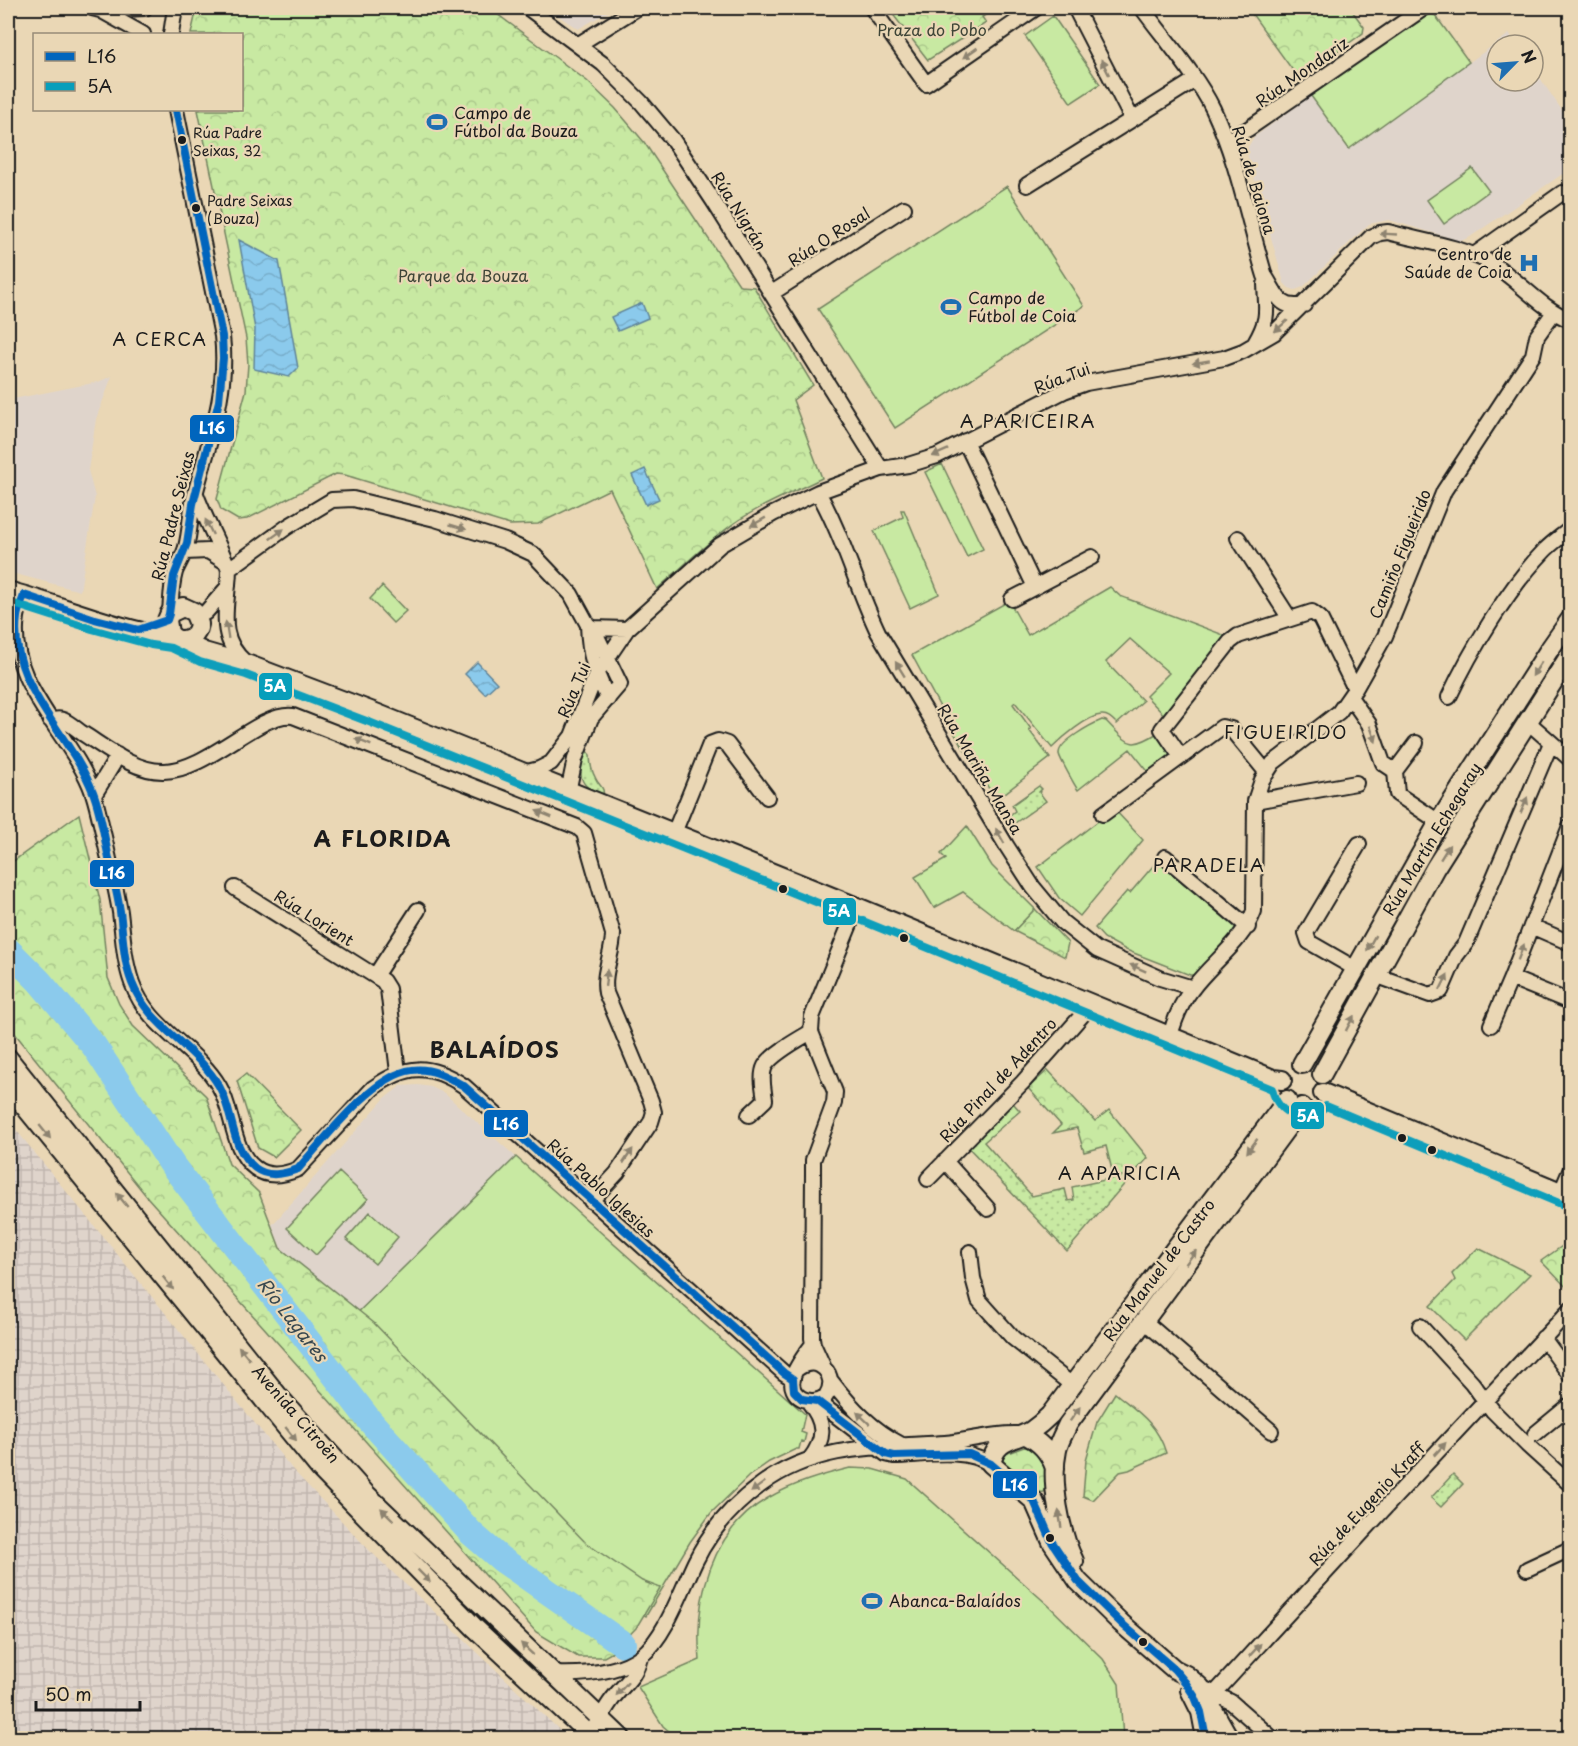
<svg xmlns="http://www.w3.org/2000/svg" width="1578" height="1746" font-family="'Playpen Sans',sans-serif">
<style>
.built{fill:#dfd4cb}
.industrial{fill:url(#industrial-grid)}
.grass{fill:#c8e9a2;stroke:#72825f;stroke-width:1.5}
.forest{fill:url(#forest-crowns);stroke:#72825f;stroke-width:1.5}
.garden{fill:url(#garden-dots);stroke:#72825f;stroke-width:1.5}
.water{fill:url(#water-waves);stroke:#5f8499;stroke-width:1.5}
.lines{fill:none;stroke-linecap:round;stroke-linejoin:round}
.river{stroke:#8bcaec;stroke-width:26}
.minor-casing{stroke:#1c1c1c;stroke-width:18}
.major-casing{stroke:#1c1c1c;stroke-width:22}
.minor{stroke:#ead7b5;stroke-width:14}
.major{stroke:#ead7b5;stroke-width:18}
.bus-1-casing{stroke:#ead7b5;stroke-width:12}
.bus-2-casing{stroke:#ead7b5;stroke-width:12}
.bus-1{stroke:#0065bd;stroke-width:8}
.bus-2{stroke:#079ebb;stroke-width:8}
.oneway{fill:#8d8370}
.bus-dot{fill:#1c1c1c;stroke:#ead7b5;stroke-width:2}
.labels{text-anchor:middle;stroke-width:4.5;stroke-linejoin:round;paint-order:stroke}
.bus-label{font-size:14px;fill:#1c1c1c;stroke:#ead7b5;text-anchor:start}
.park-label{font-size:16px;fill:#3e4537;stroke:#ead7b5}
.street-label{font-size:16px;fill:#1c1c1c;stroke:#ead7b5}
.poi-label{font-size:16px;fill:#1c1c1c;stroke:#ead7b5;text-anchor:start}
.neighbourhood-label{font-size:18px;letter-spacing:1.5px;fill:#1c1c1c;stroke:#ead7b5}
.water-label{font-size:18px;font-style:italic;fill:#384850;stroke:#ead7b5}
.district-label{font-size:22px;font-weight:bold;letter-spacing:1.5px;fill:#1c1c1c;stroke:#ead7b5}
.line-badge{stroke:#ead7b5;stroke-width:2}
.badge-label{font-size:16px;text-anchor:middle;font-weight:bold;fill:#fff}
</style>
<defs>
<pattern id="industrial-grid" width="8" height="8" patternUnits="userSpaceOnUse" patternTransform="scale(1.5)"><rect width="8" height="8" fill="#dfd4cb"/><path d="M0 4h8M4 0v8" fill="none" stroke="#bfb5ae"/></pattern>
<pattern id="forest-crowns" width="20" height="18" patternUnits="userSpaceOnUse" patternTransform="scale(1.5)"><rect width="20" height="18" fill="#c8e9a2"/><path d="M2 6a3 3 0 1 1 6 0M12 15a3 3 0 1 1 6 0" fill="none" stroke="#abc78b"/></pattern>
<pattern id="garden-dots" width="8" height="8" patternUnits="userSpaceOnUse" patternTransform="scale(1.5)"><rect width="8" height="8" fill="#c8e9a2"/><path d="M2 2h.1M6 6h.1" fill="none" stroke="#abc78b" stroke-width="1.8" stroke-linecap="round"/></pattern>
<pattern id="water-waves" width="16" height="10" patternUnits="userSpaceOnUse" patternTransform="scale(1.5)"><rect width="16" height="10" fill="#8bcaec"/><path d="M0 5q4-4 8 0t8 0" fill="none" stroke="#77adca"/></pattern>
</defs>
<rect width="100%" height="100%" fill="#ead7b5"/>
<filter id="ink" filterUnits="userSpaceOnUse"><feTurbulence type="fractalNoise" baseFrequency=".0167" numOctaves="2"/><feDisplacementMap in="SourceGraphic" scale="12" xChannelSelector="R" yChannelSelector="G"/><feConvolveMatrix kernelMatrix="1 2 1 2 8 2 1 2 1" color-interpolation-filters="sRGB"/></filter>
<g filter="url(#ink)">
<path class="built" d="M547,8H615L578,29Z
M1509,34L1517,45H1497V81H1533V68L1570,122V169L1470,237L1461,241L1389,220L1369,224L1303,287L1295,290L1289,288L1284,283L1246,150L1254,137L1311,96L1349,148Z
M112,376L96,419L88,470L95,497L80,591L8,572V400L98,382Z
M418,1085L431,1087L444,1093L516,1157L343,1327L284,1256L272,1225L385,1098L401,1086Z"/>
<path class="industrial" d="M8,1120L293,1470L370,1551L568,1738H8Z"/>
<path class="grass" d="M1428,13L1435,15L1469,62L1349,149L1311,96Z
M1053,16L1100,84L1071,103L1025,36Z
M1472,168L1489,191L1444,224L1427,200Z
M1007,186L1084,306L895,428L818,309Z
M942,464L983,549L967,557L925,472Z
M901,510H904L939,594L910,608L874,531L903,517Z
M382,586L406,611L393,623L370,599Z
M1110,587L1120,596L1229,637L1167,718L1146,696L1169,673L1130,639L1106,662L1143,701L1117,724C1113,720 1108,714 1101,715C1087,716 1062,738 1052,748L1015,702L1013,704L1031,729L1029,730L1050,758L996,800L953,731L912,655L1009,601L1028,635Z
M1102,720L1106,721C1129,744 1130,751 1159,732L1175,755L1150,774L1130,749L1078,790C1075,786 1060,759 1059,754C1058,742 1092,724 1102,720Z
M1114,809L1143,840L1080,916L1059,898L1038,867Z
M967,826L992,866L1035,909L1014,931L963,892L934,908L915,877L946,859L941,854Z
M1159,859L1238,927L1195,975H1190L1126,950L1104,938L1095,928L1127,891L1130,893Z
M516,1157L805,1414L801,1432L806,1434L804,1442L801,1441L799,1449H796L769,1462L749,1476L711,1513L690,1542L646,1616L535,1548L343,1327Z
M339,1172L368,1199L316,1255L287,1228Z
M370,1212L398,1237L375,1264L346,1239Z
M850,1468L872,1469L907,1479L1048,1605L1103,1659L1119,1684L1123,1738H677L663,1726L638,1687L700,1660C694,1599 711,1531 768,1498C794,1483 822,1475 850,1468Z"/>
<path class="forest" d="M197,8H489L587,81L615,108L644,142L740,286L754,287L813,385L793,400L822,478C794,492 765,503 739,520C709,540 684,566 657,589L610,489L538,524L510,525L345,475L336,474L247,519L238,520L221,510L217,499L246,391L248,364L246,338L198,110H242V34H191Z
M888,8H996L982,17L986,23L928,60Z
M1261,8H1350L1364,27L1363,33L1299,79L1252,14Z
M79,814L100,900L108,978L119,1004L133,1026L206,1096L229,1164L259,1193L280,1248L374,1323L586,1543L642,1581L660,1588L636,1628L613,1652L604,1657H578L536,1632L148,1198L8,1025V865Z
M1035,909L1068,943L1065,957L1014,931Z
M1048,1070L1095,1121L1109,1110L1148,1158L1133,1174L1114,1178L1106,1146L1084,1152L1077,1128L1053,1133L1061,1125L1028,1088Z
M246,1074L301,1130L274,1157L258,1148L237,1081Z
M1568,1242L1570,1244V1291L1541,1261Z
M1478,1248L1530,1274L1464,1340L1430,1306L1455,1280L1452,1274Z
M1115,1393C1138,1412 1157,1423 1166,1453L1129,1470L1120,1472L1093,1500L1083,1496L1086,1460L1097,1422Z
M1024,1447L1031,1448C1041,1458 1055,1478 1044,1492L1032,1493L1002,1463L1005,1454Z"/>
<path class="garden" d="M585,749L590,755C590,763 592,772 596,779C599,786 605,787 603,796C576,785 579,775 585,749Z
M1039,786L1042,789L1039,792L1046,801L1012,825L1007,817L1015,811L1012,805Z
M1013,1103L1020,1111L984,1142L1032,1196L1065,1189L1068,1201L1074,1200L1072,1187L1133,1174L1067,1251L967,1146Z
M1453,1474L1463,1484L1441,1507L1431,1498Z"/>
<path class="water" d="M239,240L279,261L298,368L289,377L254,369L255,329Z
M642,303L648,318L618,331L611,317Z
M645,469L659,499L646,505L632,475Z
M477,662L497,683L485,694L465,674Z"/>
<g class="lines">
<path class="river" d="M8,950L39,981L94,1046L173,1166L370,1421L471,1533L501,1559L623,1644"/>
<g class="minor-casing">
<path id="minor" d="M92,8L100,10L143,34
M528,8L603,64L641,102L673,140L714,202L881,469
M872,8L926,84L1036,8
M1075,8L1132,119
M1142,8C1164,38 1197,76 1213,109C1238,162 1248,220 1265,276C1276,292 1279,311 1304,305
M100,10L145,8
M171,34L175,8
M579,44L637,8
M1227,141L1248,129L1424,8
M1027,185L1195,80
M1474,255L1562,193
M772,293L904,208
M1255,343C1270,317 1266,311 1265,284
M965,441L1035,587
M818,492C843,536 856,586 878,632L1006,845L1033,887L1062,922L1097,950L1160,978L1193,988
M196,494C205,519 218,542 228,567C230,572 228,580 228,585C225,616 220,641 246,663
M1238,538L1290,619
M185,552L208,551L224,561
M229,569L287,527L332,500L353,499L435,519L505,541L533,554L571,594L588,625L593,628L620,684L591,718L575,759L568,792
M24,595C22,602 18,610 17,617C6,685 73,735 93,793C98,808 101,825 105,841C110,865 116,888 120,912C123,936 124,961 132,983C148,1029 197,1048 219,1086C234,1111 231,1150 255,1168C268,1178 284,1175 298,1169L373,1088C407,1064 429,1063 464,1086L784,1373L793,1379
M1012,599L1092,557
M170,613C171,600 171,586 175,572C178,564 184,556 186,547C190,532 190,517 193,502C207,446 229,394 222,336L176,110
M198,617L206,612L227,588
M588,625C589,656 595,671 608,699
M593,628L627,629
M1350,697L1369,724L1383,763L1395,771
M1449,697C1471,650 1509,587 1545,550C1553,542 1562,536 1570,529
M50,720C54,720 59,718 63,720C70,723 76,729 82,733C106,748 135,772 164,771C207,771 260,711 293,716L577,827L584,833L613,934C613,954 602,973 606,993L651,1101L654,1112L651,1122L617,1173L591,1201
M1528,722L1570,759
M1416,743L1395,771L1397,794L1439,822
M1181,757L1162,729L1230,642L1238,636L1312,612L1320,618L1355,689
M523,773L539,769L551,763L572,736L596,675L627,629L720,545L773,514L818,492L881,469L908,465L937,456L1064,391L1086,383L1224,358L1243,351L1274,333L1371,237L1380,233L1388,232C1421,241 1460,246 1491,263C1519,280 1540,308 1570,320
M94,795L113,764L117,755
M1255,801L1356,783
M1103,814L1222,727L1231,729L1267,773
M674,833L710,744L718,741L727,744L767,797
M1165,857L1248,927
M235,888L383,981L388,989L398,1072
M1531,926L1570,943
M1356,969L1309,942L1306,933L1359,844
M1375,975L1430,995L1441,991L1456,956L1466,943L1551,743
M375,976L418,910
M1511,978L1570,1002
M1491,1025L1511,978L1570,826
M1170,1036C1175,1018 1181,1003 1192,989C1212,962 1242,943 1254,911L1255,801L1262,780L1273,763L1339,712L1355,689L1385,636L1444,491L1533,355L1537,336L1554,312
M749,1115L765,1100C764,1090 760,1076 765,1066C772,1054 799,1039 811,1032
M945,1161L988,1209
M928,1179L1023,1082L1092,1004
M1561,1192L1570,1171
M970,1252L973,1278L979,1300L1013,1338L1072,1385
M1144,1321L1271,1431
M1420,1326L1472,1383L1493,1411L1527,1445L1570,1484
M1543,1338L1570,1375
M823,1366L813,1344L812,1338L813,1173V1160L834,1103L835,1092L811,1032L812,1017L857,907
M797,1369C817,1353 840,1375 826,1396C811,1408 787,1397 793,1376C797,1365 806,1353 813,1344
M831,1381C851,1407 872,1430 902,1445
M808,1401C825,1422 826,1438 810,1459
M817,1401L886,1454L894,1456C927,1455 962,1447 991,1464
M1535,1434L1570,1405
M1527,1569L1570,1549
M553,1674C580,1675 619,1673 641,1656C665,1638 682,1589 695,1562C710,1531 734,1504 762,1484C816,1444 882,1447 945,1443C969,1441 993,1433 1017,1434
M1207,1690L1231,1702L1272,1738
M1212,1707L1215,1693L1395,1497L1570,1310
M595,1726C601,1718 605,1709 611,1701C623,1684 635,1679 640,1657"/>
</g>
<g class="major-casing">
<path id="major" d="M8,591C63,606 117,630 174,638
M180,640C191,640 197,635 199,624L194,612L183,607L170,613L167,620L169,633L174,638L204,652L249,665L373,712L857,907L1273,1079L1282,1080
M8,1058L280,1398L366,1494L621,1738
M1302,1064L1439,822L1549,650L1570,620
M1322,1074L1435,868L1570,655
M8,1086L321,1470L475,1628L593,1738
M1323,1093L1570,1196
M1024,1434C1040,1442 1049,1451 1055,1468
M1074,1561C1060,1533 1050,1481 1057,1450C1059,1441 1064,1433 1068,1424L1302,1107
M1190,1690L1201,1712L1206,1738
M1229,1738L1200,1687L1186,1675L1174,1669L1121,1623L1078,1581L1052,1542L1034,1501L991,1464C996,1439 1012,1441 1031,1431C1038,1426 1044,1421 1050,1415L1287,1100"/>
</g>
<use href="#minor" class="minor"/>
<use href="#major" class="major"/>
<g class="bus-1-casing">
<path id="bus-1" d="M176,110L222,336L223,358L219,401L193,504L187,543L174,576L169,614L167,620L138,630L95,619L24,595C22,602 18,609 17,617C8,685 70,733 93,792C100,810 103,830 107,849C111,870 117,891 120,911C123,935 123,960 132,983C149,1027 196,1046 219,1086C234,1112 230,1148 255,1168C268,1178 284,1174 298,1169C323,1141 374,1074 412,1070C431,1067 448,1077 464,1086L784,1373L793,1379L794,1391L802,1399L817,1401L886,1454L894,1456L969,1454L991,1464L1034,1501L1052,1542L1078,1581L1121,1623L1174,1669L1185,1682L1195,1697L1201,1712L1206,1738"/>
</g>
<g class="bus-2-casing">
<path id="bus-2" d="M8,602L92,629L151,645L171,648L200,662L246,675L369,722L853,917L1272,1089C1278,1116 1306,1126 1326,1106L1566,1206"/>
</g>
<use href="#bus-1" class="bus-1"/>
<use href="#bus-2" class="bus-2"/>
</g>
<defs><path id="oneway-solid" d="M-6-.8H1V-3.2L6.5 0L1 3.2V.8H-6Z" transform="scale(1.5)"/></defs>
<g class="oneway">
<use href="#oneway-solid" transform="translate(970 53) rotate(145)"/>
<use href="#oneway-solid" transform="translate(1105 67) rotate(-117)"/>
<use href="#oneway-solid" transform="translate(1388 234) rotate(-177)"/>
<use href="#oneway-solid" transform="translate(1281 326) rotate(139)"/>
<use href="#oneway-solid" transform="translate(1201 362) rotate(170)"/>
<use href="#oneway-solid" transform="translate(940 453) rotate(156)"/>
<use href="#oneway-solid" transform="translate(758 522) rotate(151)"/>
<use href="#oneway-solid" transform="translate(209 527) rotate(-116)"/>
<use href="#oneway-solid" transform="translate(458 527) rotate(17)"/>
<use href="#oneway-solid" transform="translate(277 534) rotate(-36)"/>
<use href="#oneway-solid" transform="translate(227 630) rotate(-99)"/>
<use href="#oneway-solid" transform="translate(900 669) rotate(-122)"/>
<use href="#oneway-solid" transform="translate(1537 669) rotate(123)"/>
<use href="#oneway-solid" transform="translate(1373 734) rotate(70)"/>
<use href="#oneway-solid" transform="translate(363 742) rotate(-158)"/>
<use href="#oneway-solid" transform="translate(1524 805) rotate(-67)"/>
<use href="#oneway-solid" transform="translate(544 814) rotate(-158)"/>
<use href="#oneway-solid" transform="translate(1000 836) rotate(-120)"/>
<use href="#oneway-solid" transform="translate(1445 852) rotate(-58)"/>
<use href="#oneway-solid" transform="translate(1371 943) rotate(119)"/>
<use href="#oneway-solid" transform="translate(1521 952) rotate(-69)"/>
<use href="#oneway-solid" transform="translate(1138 968) rotate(-156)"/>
<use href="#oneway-solid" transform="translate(606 978) rotate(-84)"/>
<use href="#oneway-solid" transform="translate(1444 982) rotate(-64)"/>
<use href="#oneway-solid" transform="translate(1350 1023) rotate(-62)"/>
<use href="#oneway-solid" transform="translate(45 1132) rotate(51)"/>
<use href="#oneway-solid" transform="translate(1252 1146) rotate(127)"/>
<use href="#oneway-solid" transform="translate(628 1156) rotate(-56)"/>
<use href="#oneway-solid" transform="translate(122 1200) rotate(-129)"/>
<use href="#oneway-solid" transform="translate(1191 1257) rotate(-53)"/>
<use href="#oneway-solid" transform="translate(168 1283) rotate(51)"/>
<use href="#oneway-solid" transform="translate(244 1353) rotate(-129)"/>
<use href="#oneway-solid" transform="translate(1075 1414) rotate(-55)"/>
<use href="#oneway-solid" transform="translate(863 1418) rotate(-137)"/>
<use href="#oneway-solid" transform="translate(291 1434) rotate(51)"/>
<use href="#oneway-solid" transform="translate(1440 1449) rotate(-47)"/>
<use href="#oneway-solid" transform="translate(758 1487) rotate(143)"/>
<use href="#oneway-solid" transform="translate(387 1514) rotate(-136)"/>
<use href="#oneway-solid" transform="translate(1060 1519) rotate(-99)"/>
<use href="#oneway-solid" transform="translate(424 1576) rotate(45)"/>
<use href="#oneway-solid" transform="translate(527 1649) rotate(-137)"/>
<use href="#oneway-solid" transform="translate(1255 1650) rotate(-47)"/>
<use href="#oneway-solid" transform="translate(622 1689) rotate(132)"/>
</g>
</g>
<defs>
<g id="stadium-bare" transform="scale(1.62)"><path d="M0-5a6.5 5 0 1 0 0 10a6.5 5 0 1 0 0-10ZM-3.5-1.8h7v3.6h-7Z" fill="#1f6fb2" stroke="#ead7b5" stroke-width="2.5" paint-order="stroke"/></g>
<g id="hospital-bare" transform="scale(1.62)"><path d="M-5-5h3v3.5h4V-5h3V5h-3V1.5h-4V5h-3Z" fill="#1f6fb2" stroke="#ead7b5" stroke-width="2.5" paint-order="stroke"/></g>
</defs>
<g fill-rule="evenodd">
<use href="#stadium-bare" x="437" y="122"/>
<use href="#hospital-bare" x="1529" y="263"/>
<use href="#stadium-bare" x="951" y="307"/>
<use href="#stadium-bare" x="872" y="1601"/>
</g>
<g class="bus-dot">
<circle cx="182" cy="140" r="5"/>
<circle cx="196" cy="208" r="5"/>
<circle cx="783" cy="889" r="5"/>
<circle cx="904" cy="938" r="5"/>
<circle cx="1402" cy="1138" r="5"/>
<circle cx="1432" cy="1150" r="5"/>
<circle cx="1050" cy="1538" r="5"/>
<circle cx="1143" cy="1642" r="5"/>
</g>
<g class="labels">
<g class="bus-label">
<text x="193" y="138">Rúa Padre<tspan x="193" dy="18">Seixas, 32</tspan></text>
<text x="207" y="206">Padre Seixas<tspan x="207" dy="18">(Bouza)</tspan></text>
</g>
<g class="park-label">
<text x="932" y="36">Praza do Pobo</text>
<text x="463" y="282">Parque da Bouza</text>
</g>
<g class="street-label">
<text transform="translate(1302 72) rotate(-35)" y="6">Rúa Mondariz</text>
<text transform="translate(1254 180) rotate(73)" y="6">Rúa de Baiona</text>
<text transform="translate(739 211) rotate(58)" y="6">Rúa Nigrán</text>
<text transform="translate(829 237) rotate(-33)" y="6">Rúa O Rosal</text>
<text transform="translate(1062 378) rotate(-21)" y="6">Rúa Tui</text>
<text transform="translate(173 516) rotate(-76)" y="6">Rúa Padre Seixas</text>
<text transform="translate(1400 554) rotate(-68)" y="6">Camiño Figueirido</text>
<text transform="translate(574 690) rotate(-67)" y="6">Rúa Tui</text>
<text transform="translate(980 769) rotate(59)" y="6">Rúa Mariña Mansa</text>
<text transform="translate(1432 839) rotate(-59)" y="6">Rúa Martín Echegaray</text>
<text transform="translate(314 918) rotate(32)" y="6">Rúa Lorient</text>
<text transform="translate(998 1080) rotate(-47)" y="6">Rúa Pinal de Adentro</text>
<text transform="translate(601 1188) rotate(42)" y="6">Rúa Pablo Iglesias</text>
<text transform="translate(1159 1270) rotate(-53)" y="6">Rúa Manuel de Castro</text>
<text transform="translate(296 1414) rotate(49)" y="6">Avenida Citroën</text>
<text transform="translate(1367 1504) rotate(-47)" y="6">Rúa de Eugenio Kraff</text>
</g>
<g class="poi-label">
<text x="454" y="119">Campo de<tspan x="454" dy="18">Fútbol da Bouza</tspan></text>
<text x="1512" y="260" text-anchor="end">Centro de<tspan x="1512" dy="18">Saúde de Coia</tspan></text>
<text x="968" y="304">Campo de<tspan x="968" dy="18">Fútbol de Coia</tspan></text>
<text x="889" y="1607">Abanca-Balaídos</text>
</g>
<g class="neighbourhood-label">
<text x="160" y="346">A CERCA</text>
<text x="1028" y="428">A PARICEIRA</text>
<text x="1286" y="739">FIGUEIRIDO</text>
<text x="1209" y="872">PARADELA</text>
<text x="1120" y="1180">A APARICIA</text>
</g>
<g class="water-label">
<text transform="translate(292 1320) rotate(52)" y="6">Río Lagares</text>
</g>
<g class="district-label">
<text x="383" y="847">A FLORIDA</text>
<text x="495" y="1058">BALAÍDOS</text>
</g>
</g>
<g class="line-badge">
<rect x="189" y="414" width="46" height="29" rx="6" fill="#0065bd"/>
<rect x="258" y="672" width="35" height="29" rx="6" fill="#079ebb"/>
<rect x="89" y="859" width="46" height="29" rx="6" fill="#0065bd"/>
<rect x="822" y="897" width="35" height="29" rx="6" fill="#079ebb"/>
<rect x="1290" y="1101" width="35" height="29" rx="6" fill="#079ebb"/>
<rect x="483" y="1109" width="46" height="29" rx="6" fill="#0065bd"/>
<rect x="992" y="1470" width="46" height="29" rx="6" fill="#0065bd"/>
</g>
<g class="badge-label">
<text x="212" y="434">L16</text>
<text x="275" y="692">5A</text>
<text x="112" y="879">L16</text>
<text x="839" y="917">5A</text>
<text x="1308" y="1122">5A</text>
<text x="506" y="1130">L16</text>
<text x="1015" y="1491">L16</text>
</g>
<rect width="1578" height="1746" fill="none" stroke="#ead7b5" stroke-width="30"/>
<rect x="15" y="15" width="1548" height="1716" fill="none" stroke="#1c1c1c" stroke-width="2" filter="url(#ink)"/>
<rect x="33" y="33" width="210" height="78" fill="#ead7b5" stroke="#988c78" stroke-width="1.5"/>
<rect x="45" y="52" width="30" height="9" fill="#0065bd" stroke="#988c78" stroke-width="1.5"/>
<text x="87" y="63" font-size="18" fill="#1c1c1c">L16</text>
<rect x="45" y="82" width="30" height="9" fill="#079ebb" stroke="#988c78" stroke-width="1.5"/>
<text x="87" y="93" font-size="18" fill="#1c1c1c">5A</text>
<g transform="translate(1515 63) rotate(65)"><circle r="28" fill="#ead7b5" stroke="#988c78" stroke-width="1.5"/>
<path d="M0-4.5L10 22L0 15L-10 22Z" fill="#1f6fb2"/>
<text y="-9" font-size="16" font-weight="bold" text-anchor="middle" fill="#1c1c1c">N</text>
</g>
<path d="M36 1701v9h104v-9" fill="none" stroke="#1c1c1c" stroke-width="3"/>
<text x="45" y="1701" font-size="18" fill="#1c1c1c" stroke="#ead7b5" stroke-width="4.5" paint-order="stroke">50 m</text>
</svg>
